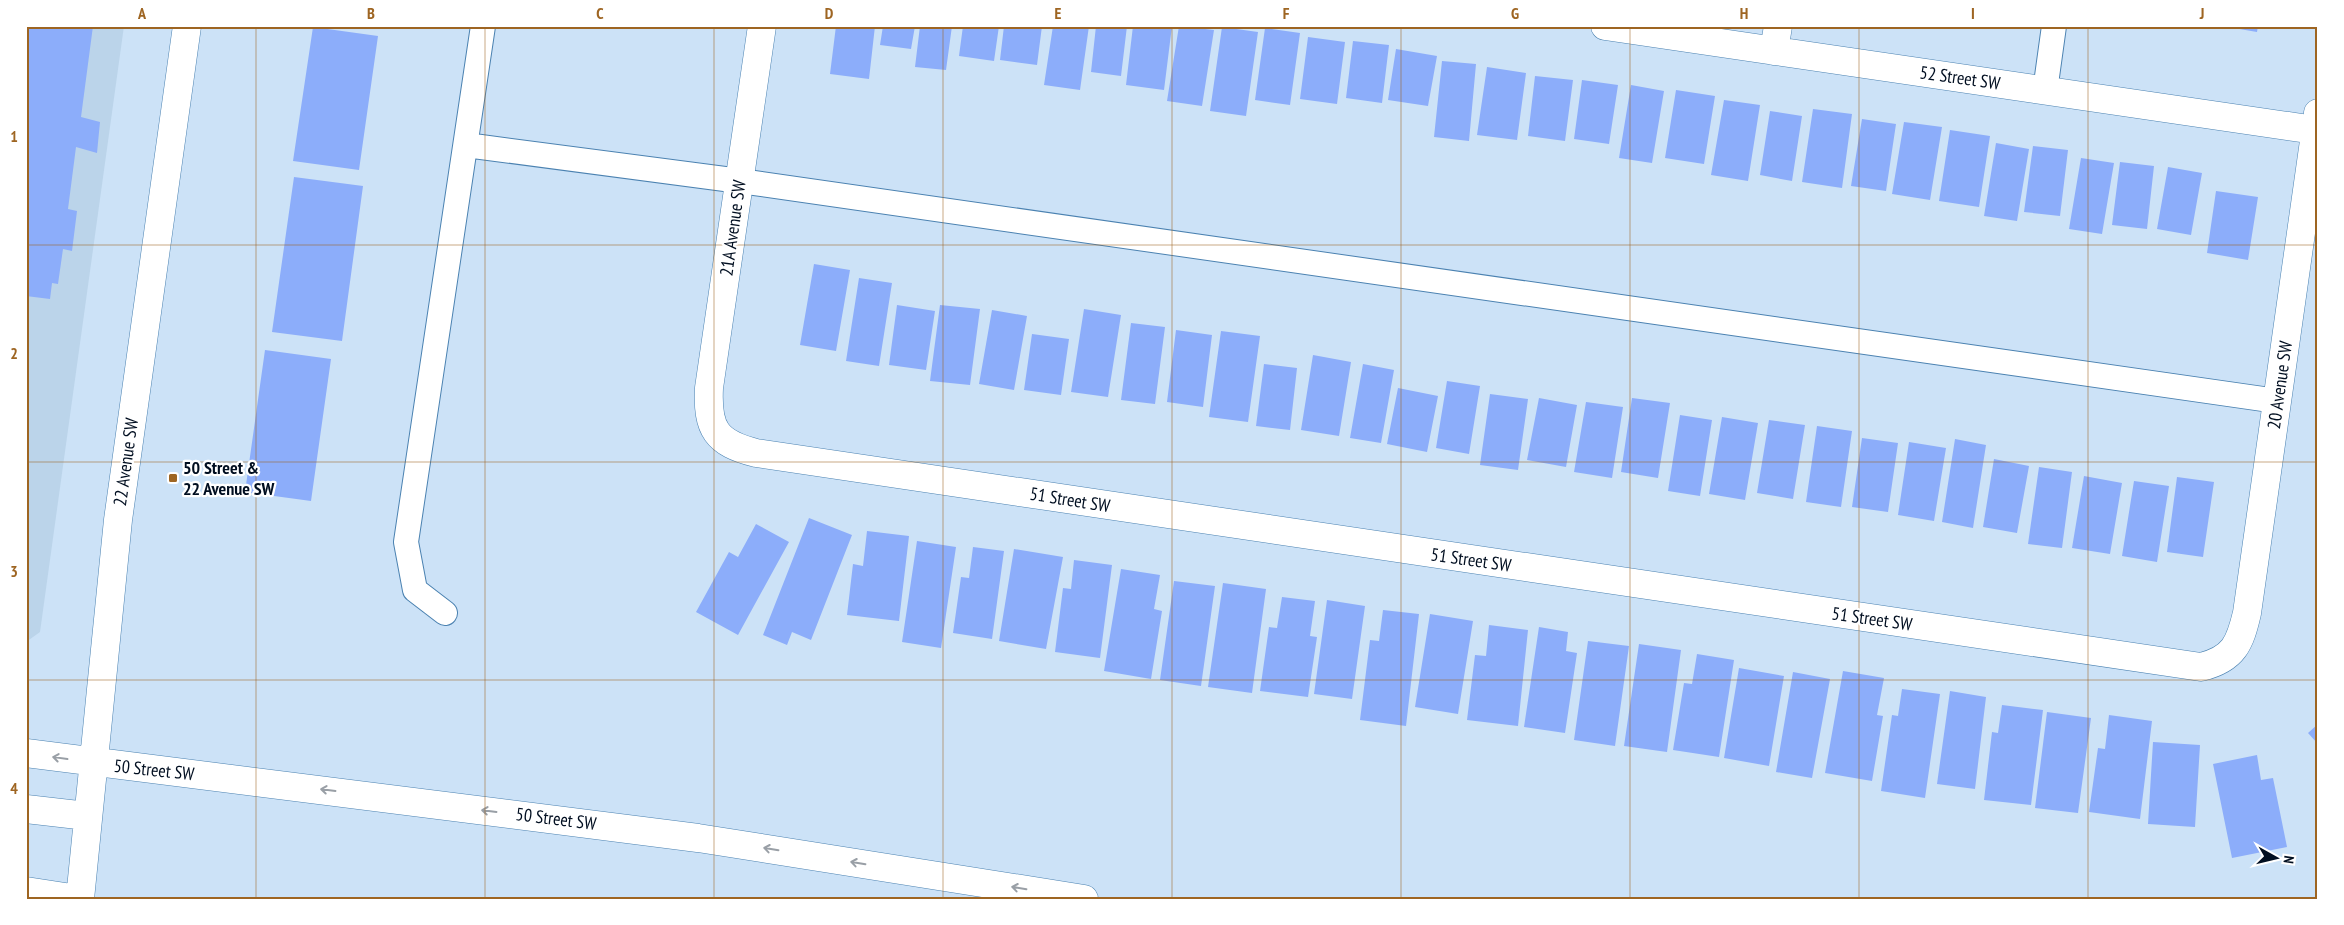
<svg xmlns="http://www.w3.org/2000/svg" width="2344" height="925" font-family="'PT Sans Narrow',sans-serif">
<style>
.built{fill:#bbd4ea}
.building{fill:#8cadfa}
.lines{fill:none;stroke-linecap:round;stroke-linejoin:round}
.lane-casing{stroke:#4b82b1;stroke-width:26}
.street-casing{stroke:#4b82b1;stroke-width:29}
.secondary-casing{stroke:#4b82b1;stroke-width:29}
.lane{stroke:#fff;stroke-width:24}
.street{stroke:#fff;stroke-width:28}
.secondary{stroke:#fff;stroke-width:28}
.oneway{stroke:#999fa6}
.grid{fill:none;stroke:#9e6522;stroke-width:1;stroke-opacity:0.55}
.poi-dot{fill:#9e6522;stroke:#fff;stroke-width:2}
.labels{text-anchor:middle;stroke-width:4.5;stroke-linejoin:round;paint-order:stroke}
.street-label{font-size:18px;fill:#000e20;stroke:#fff}
.poi-label{font-size:18px;font-weight:bold;fill:#000e20;stroke:#fff;text-anchor:start}
.neatline{fill:none;stroke:#9e6522;stroke-width:2}
.grid-label{font-size:16px;text-anchor:middle;font-weight:bold;fill:#9e6522}
</style>
<rect width="100%" height="100%" fill="#cce2f7"/>
<path class="built" d="M26,26H124L40,632L26,642Z"/>
<path class="building" d="M26,26H93L81,117L100,122L97,153L76,147L68,209L77,211L72,251L63,249L58,284L52,283L50,299L26,296Z
M836,26H875L869,79L830,74Z
M883,26H915L911,49L880,45Z
M920,26H952L946,70L915,67Z
M963,26H999L994,61L959,56Z
M1004,26H1042L1037,65L1000,60Z
M1053,26H1089L1080,90L1044,85Z
M1096,26H1127L1121,76L1091,72Z
M1133,26H1172L1164,90L1126,85Z
M1179,26L1214,30L1202,106L1167,101Z
M2222,26H2258L2257,32Z
M313,27L378,36L359,170L293,161Z
M1222,27L1258,32L1246,116L1210,111Z
M1265,28L1300,33L1290,105L1255,100Z
M1308,37L1345,42L1337,104L1300,99Z
M1353,41L1389,45L1382,103L1346,98Z
M1396,49L1437,56L1428,106L1388,100Z
M1442,61L1476,64L1469,141L1434,137Z
M1487,67L1526,73L1517,140L1477,135Z
M1535,76L1573,80L1565,141L1528,136Z
M1582,80L1618,85L1609,144L1574,139Z
M1631,85L1664,91L1652,163L1619,158Z
M1676,90L1715,96L1704,164L1665,158Z
M1724,100L1760,105L1748,181L1711,175Z
M1813,109L1852,114L1842,188L1802,182Z
M1770,111L1802,116L1792,181L1760,175Z
M1862,119L1896,124L1886,191L1851,186Z
M1904,122L1942,127L1930,200L1892,194Z
M1950,130L1990,136L1979,207L1939,201Z
M1996,143L2029,149L2017,221L1984,216Z
M2033,146L2068,150L2060,216L2024,212Z
M2081,158L2114,163L2102,234L2069,229Z
M2120,162L2154,166L2147,229L2112,225Z
M2168,167L2202,173L2191,235L2157,229Z
M294,177L363,186L342,341L272,332Z
M2216,191L2258,197L2248,260L2207,253Z
M814,264L850,270L836,351L800,345Z
M859,278L892,283L879,366L846,361Z
M897,305L935,311L926,370L889,365Z
M940,305L980,309L970,385L930,381Z
M1084,309L1121,315L1108,397L1071,392Z
M992,310L1027,316L1014,390L979,384Z
M1131,323L1165,327L1155,404L1121,400Z
M1176,330L1212,335L1203,407L1167,402Z
M1221,331L1260,336L1248,422L1209,417Z
M1032,334L1069,339L1061,395L1024,390Z
M265,350L331,359L311,501L245,492Z
M1313,355L1351,362L1339,436L1301,430Z
M1264,364L1297,368L1290,430L1256,426Z
M1363,364L1394,370L1381,443L1350,438Z
M1447,381L1480,386L1469,454L1436,448Z
M1398,388L1438,396L1427,452L1387,444Z
M1490,394L1528,399L1518,470L1480,465Z
M1539,398L1577,405L1566,467L1527,460Z
M1632,398L1670,403L1658,478L1621,472Z
M1586,402L1623,407L1612,478L1574,472Z
M1680,415L1712,420L1700,496L1668,491Z
M1722,417L1758,423L1745,500L1709,494Z
M1769,420L1805,425L1793,499L1757,493Z
M1817,426L1852,431L1841,507L1806,502Z
M1862,438L1898,443L1888,512L1852,507Z
M1955,439L1986,445L1973,528L1942,522Z
M1909,442L1946,448L1934,521L1898,515Z
M1994,459L2029,466L2017,533L1983,527Z
M2039,467L2072,472L2062,548L2028,544Z
M2084,476L2122,483L2110,554L2072,548Z
M2177,477L2214,482L2203,557L2167,552Z
M2134,481L2169,486L2157,562L2122,556Z
M809,518L852,535L811,640L792,632L787,645L763,635Z
M756,524L789,542L738,635L696,612L729,552L738,557Z
M867,531L909,536L899,621L847,615L853,564L863,566Z
M917,541L956,547L941,648L902,642Z
M973,547L1004,551L992,639L953,633L961,577L969,578Z
M1014,549L1063,557L1046,649L999,641Z
M1074,560L1112,565L1100,658L1055,652L1063,588L1071,589Z
M1121,569L1160,575L1154,609L1162,611L1151,679L1104,671Z
M1174,581L1215,586L1201,686L1160,680Z
M1223,583L1266,589L1252,693L1208,687Z
M1282,597L1315,601L1310,636L1317,637L1308,697L1260,691L1269,627L1277,628Z
M1327,600L1365,606L1352,699L1314,694Z
M1383,610L1419,614L1406,726L1360,720L1370,640L1379,641Z
M1430,614L1473,621L1458,714L1415,707Z
M1489,625L1528,630L1518,726L1467,720L1475,655L1486,656Z
M1539,627L1568,632L1566,651L1577,653L1565,733L1524,727Z
M1588,641L1629,646L1615,746L1574,740Z
M1639,644L1681,650L1667,752L1624,746Z
M1697,654L1734,660L1719,757L1673,750L1684,683L1692,684Z
M1739,668L1784,676L1769,766L1724,758Z
M1843,671L1884,678L1877,715L1883,716L1872,781L1825,773Z
M1793,672L1830,679L1812,778L1776,772Z
M1902,689L1940,694L1925,798L1881,791L1892,715L1898,716Z
M1950,691L1986,697L1975,789L1937,784Z
M2002,705L2043,710L2031,805L1984,800L1992,732L1998,733Z
M2047,712L2091,718L2078,813L2035,808Z
M2109,715L2152,721L2140,819L2089,812L2098,748L2105,749Z
M2318,724V744L2308,733Z
M2153,742L2200,745L2195,827L2148,824Z
M2257,755L2261,780L2273,778L2287,847L2232,858L2213,764Z"/>
<g class="lines">
<g class="lane-casing">
<path id="lane" d="M2045,91L2054,26
M466,145L740,181L2277,401
M445,613L415,590L406,542L483,26"/>
</g>
<g class="street-casing">
<path id="street" d="M762,26L709,388C707,429 716,443 756,453L2201,667C2234,659 2240,643 2247,613L2318,113
M1605,26L2315,130
M1774,51L1778,26"/>
</g>
<g class="secondary-casing">
<path id="secondary" d="M26,753L698,838L1084,899
M26,809L87,816
M26,891L78,899
M80,899L118,520L187,26"/>
</g>
<use href="#lane" class="lane"/>
<use href="#street" class="street"/>
<use href="#secondary" class="secondary"/>
</g>
<defs><path id="oneway-shaft" d="M-6 0H5M1.5-3L5.5 0L1.5 3" fill="none" stroke-width="1.6" stroke-linecap="round" stroke-linejoin="round" transform="scale(1.25)"/></defs>
<g class="oneway">
<use href="#oneway-shaft" transform="translate(60 758) rotate(-172)"/>
<use href="#oneway-shaft" transform="translate(328 790) rotate(-173)"/>
<use href="#oneway-shaft" transform="translate(489 811) rotate(-173)"/>
<use href="#oneway-shaft" transform="translate(771 849) rotate(-171)"/>
<use href="#oneway-shaft" transform="translate(858 863) rotate(-171)"/>
<use href="#oneway-shaft" transform="translate(1019 888) rotate(-171)"/>
</g>
<path class="grid" d="M256,26V899M485,26V899M714,26V899M943,26V899M1172,26V899M1401,26V899M1630,26V899M1859,26V899M2088,26V899M26,245H2318M26,462H2318M26,680H2318"/>
<rect class="poi-dot" x="168" y="473" width="10" height="10" rx="2.5"/>
<g class="labels">
<g class="street-label">
<text transform="translate(1960 78) rotate(8)" y="6">52 Street SW</text>
<text transform="translate(733 228) rotate(-82)" y="6">21A Avenue SW</text>
<text transform="translate(2280 385) rotate(-82)" y="6">20 Avenue SW</text>
<text transform="translate(126 462) rotate(-82)" y="6">22 Avenue SW</text>
<text transform="translate(1070 500) rotate(9)" y="6">51 Street SW</text>
<text transform="translate(1471 560) rotate(8)" y="6">51 Street SW</text>
<text transform="translate(1872 619) rotate(8)" y="6">51 Street SW</text>
<text transform="translate(154 770) rotate(6)" y="6">50 Street SW</text>
<text transform="translate(556 819) rotate(7)" y="6">50 Street SW</text>
</g>
<g class="poi-label">
<text x="183" y="474">50 Street &amp;<tspan x="183" dy="21">22 Avenue SW</tspan></text>
</g>
</g>
<rect width="2344" height="925" fill="none" stroke="#ffffff" stroke-width="55"/>
<g transform="translate(2276 858) rotate(98)" stroke="#ffffff" stroke-width="4" paint-order="stroke">
<path d="M0-4L9 19L0 12L-9 19Z" fill="#000e20"/>
<text y="-8" font-size="14" font-weight="bold" text-anchor="middle" fill="#000e20">N</text>
</g>
<rect x="28" y="28" width="2288" height="870" class="neatline"/>
<g class="grid-label">
<text x="142" y="19">A</text>
<text x="371" y="19">B</text>
<text x="600" y="19">C</text>
<text x="829" y="19">D</text>
<text x="1058" y="19">E</text>
<text x="1286" y="19">F</text>
<text x="1515" y="19">G</text>
<text x="1744" y="19">H</text>
<text x="1973" y="19">I</text>
<text x="2202" y="19">J</text>
<text x="14" y="142">1</text>
<text x="14" y="359">2</text>
<text x="14" y="577">3</text>
<text x="14" y="794">4</text>
</g>
</svg>
